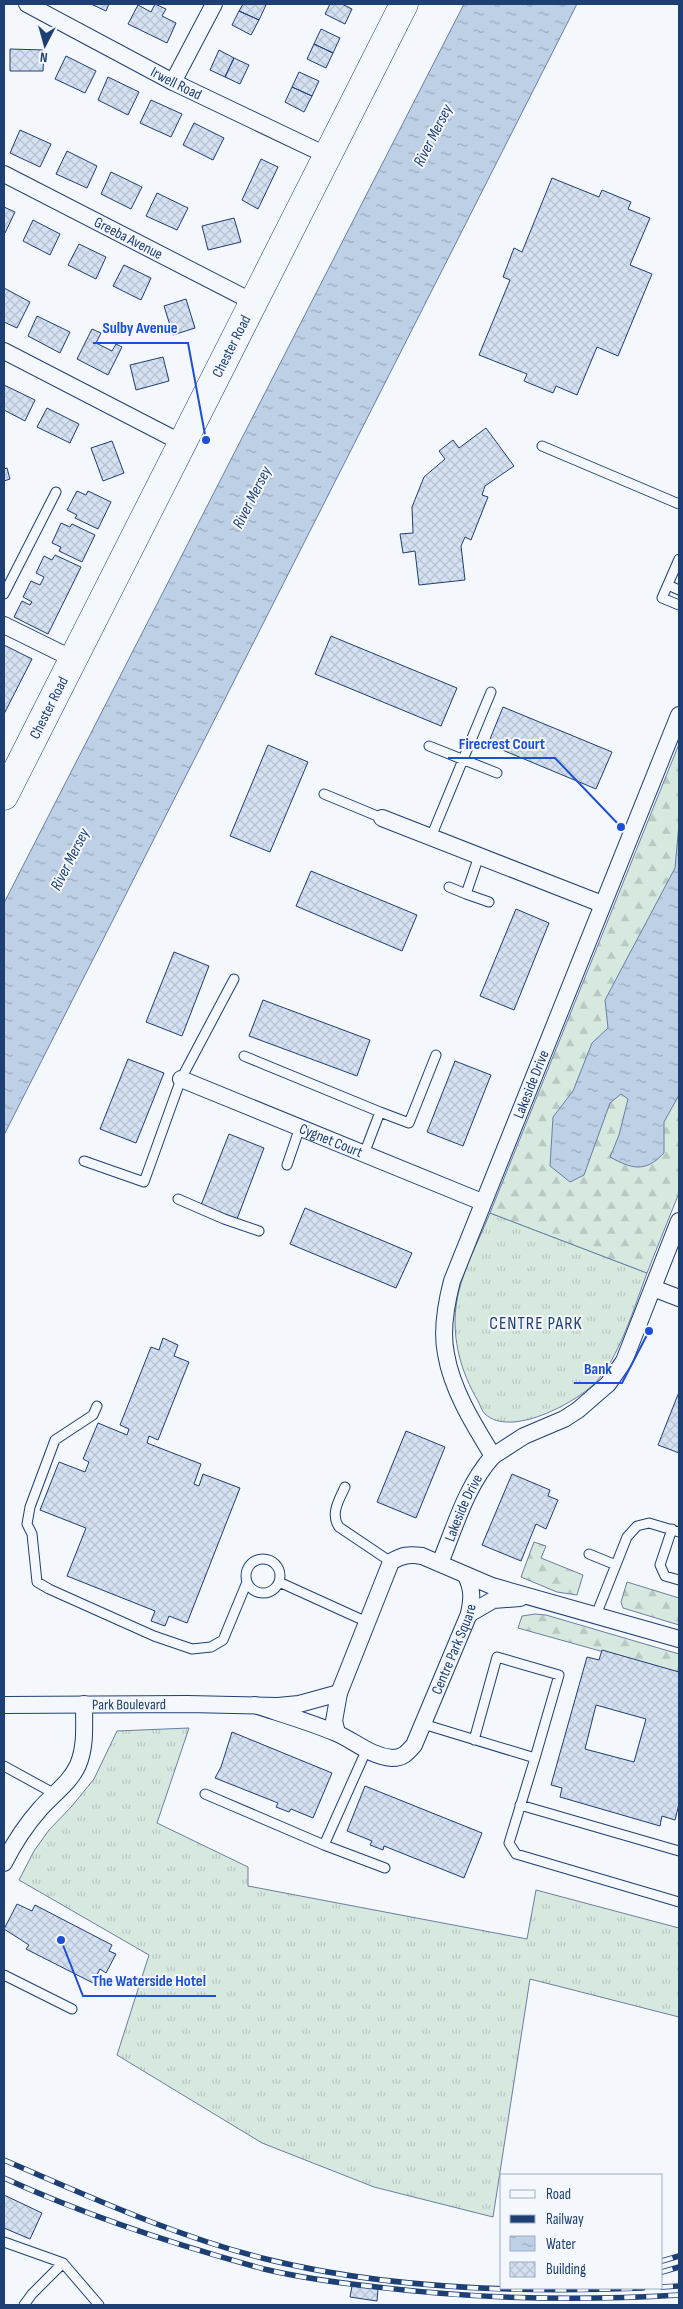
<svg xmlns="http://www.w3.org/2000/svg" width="683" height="2309" font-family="'Sofia Sans Condensed',sans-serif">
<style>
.grass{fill:url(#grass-tufts);stroke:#687fa3}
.forest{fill:url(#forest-firs);stroke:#687fa3}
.water{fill:url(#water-ripples);stroke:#687fa3}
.building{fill:url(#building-cross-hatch);stroke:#1d3f73;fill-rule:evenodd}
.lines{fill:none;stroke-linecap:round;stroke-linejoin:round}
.lane-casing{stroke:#1d3f73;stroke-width:11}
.street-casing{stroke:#1d3f73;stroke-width:18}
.highway-casing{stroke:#1d3f73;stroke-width:29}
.lane{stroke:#f4f7fb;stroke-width:9}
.street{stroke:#f4f7fb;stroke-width:16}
.highway{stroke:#f4f7fb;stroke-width:28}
.rail-casing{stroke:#1d3f73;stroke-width:5.5}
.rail{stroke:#f4f7fb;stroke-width:4;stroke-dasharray:11;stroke-linecap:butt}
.labels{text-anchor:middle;stroke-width:4;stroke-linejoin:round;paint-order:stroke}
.street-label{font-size:15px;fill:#1d3f73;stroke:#f4f7fb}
.water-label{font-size:16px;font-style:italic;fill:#1d3f73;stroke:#f4f7fb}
.quarter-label{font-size:18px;letter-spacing:1px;fill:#1d3f73;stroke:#f4f7fb}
.leader{fill:none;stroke:#1d4ed8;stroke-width:2}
.callout-dot{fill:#1d4ed8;stroke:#f4f7fb;stroke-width:2}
.callout-label{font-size:16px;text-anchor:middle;font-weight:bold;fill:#1d4ed8;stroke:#f4f7fb;stroke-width:4;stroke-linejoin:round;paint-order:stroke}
</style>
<defs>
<pattern id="grass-tufts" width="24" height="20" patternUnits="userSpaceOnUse" patternTransform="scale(1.25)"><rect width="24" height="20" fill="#d7e8df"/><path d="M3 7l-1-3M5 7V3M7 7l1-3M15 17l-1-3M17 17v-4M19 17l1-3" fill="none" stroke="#b8c8c3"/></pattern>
<pattern id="forest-firs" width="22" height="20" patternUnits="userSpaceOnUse" patternTransform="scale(1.25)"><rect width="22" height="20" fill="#d7e8df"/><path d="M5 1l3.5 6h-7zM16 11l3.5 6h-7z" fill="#b8c8c3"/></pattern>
<pattern id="water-ripples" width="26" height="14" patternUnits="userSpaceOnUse" patternTransform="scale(1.25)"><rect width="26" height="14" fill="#bed0e5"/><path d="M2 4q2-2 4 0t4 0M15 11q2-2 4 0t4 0" fill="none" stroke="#9aaabe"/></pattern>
<pattern id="building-cross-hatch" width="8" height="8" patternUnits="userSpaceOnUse" patternTransform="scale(1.25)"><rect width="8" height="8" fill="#d5e0f0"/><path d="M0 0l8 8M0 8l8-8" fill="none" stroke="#b6c1d1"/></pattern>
</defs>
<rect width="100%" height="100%" fill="#f4f7fb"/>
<path class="grass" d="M490,1213L647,1273C635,1305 619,1359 595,1383C575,1403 511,1438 485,1414C482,1411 480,1405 478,1401C461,1372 452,1340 456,1306C460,1274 478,1243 490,1213Z
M189,1728L157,1823L248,1867V1886L527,1939L536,1890L679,1928V2017L530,1979L493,2217L374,2187L262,2143L117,2055L149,1955L19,1880L34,1851L49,1830L72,1806L94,1779L117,1731Z"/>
<path class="forest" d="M679,744V1193L647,1273L490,1213Z
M534,1542L546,1546L541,1558L583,1575L577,1595L557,1592L521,1577Z
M627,1582L679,1598V1625L623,1608L621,1602Z
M535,1614L546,1615L679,1654V1673L518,1628L522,1616Z"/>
<path class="water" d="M464,4H577L4,1135V903Z
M679,824V1095L664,1122V1153C645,1173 632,1169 610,1157L619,1135L628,1099L621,1094L610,1103L584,1175L570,1182L550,1166L553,1117L573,1091L592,1043L608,1028L605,1000L675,868Z"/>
<path class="building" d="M91,4H109L106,11Z
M155,4L166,9L162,16L176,23L167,43L128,24L138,5L151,12Z
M243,4H264L266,5L259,20L239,11Z
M330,4H342L352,9L345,24L325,14Z
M239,11L259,20L251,35L232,25Z
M321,29L340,38L333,53L314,44Z
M314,44L333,53L326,68L307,59Z
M10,49L44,50L43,71H10Z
M219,50L234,58L225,77L210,70Z
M66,56L96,71L85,93L55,79Z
M234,58L249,65L240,84L225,77Z
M299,72L319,81L312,96L292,87Z
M108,77L139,92L128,115L98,100Z
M292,87L312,96L304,112L285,102Z
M151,100L182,114L171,137L140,123Z
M194,123L224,138L213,160L183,145Z
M20,130L51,144L40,167L10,153Z
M67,151L97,166L87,188L56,174Z
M261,159L278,167L258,209L242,200Z
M111,172L142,187L131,209L101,194Z
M552,178L599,197L602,190L631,202L628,209L650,218L630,265L652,274L618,356L597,347L577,395L556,386L553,393L524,381L527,374L479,355L510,280L503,277L514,248L522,252Z
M157,193L188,208L177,230L146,216Z
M4,207L15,212L5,233H4Z
M234,218L241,242L208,250L202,226Z
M33,220L60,234L50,255L23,241Z
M79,244L106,257L96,279L68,265Z
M124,265L151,278L141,300L113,286Z
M4,288L30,302L17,328L4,322Z
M186,299L195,328L173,335L164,306Z
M37,316L70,332L60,353L28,336Z
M92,329L101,333L96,343L112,351L116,344L122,347L108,375L77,359Z
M163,357L169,381L136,390L130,365Z
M4,385L35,400L25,421L4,410Z
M47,408L79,424L70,443L37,427Z
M486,428L514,466L485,486L482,495L488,497L471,540L465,537L461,546L465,580L419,585L415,551L403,553L400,534L413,533L412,507L424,477L445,459L439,451L453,440L459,448Z
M112,441L124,473L103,481L91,448Z
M7,468L10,479L4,481V469Z
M77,491L86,495L88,491L111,502L98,529L75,518L77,515L67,510Z
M61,523L70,527L72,524L95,535L82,562L59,551L61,547L52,543Z
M55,555L81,567L48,634L14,617L22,601L30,605L32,602L23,597L31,581L40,585L44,577L36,573L44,556L52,560Z
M331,636L457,688L441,726L315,674Z
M4,645L32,659L4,714Z
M503,707L612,752L596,789L488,744Z
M268,745L308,762L270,852L230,836Z
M311,871L417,915L402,951L296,906Z
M516,909L549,923L514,1010L480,996Z
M174,952L209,966L182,1036L146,1022Z
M263,1000L370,1040L357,1076L249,1036Z
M128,1059L164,1073L136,1143L100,1129Z
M455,1061L491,1075L463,1146L427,1132Z
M229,1134L264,1148L237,1219L201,1205Z
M305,1208L412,1253L396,1288L290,1244Z
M163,1338L178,1345L174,1356L189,1362L158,1440L149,1436L147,1443L201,1464L194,1484L199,1486L203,1474L240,1488L187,1623L169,1616L165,1626L151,1621L155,1611L67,1576L86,1528L40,1510L59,1462L85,1472L89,1462L83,1459L98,1423L127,1435L129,1429L120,1425L151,1347L159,1350Z
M679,1392V1453L658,1445Z
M406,1431L445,1447L416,1518L377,1502Z
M512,1474L550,1490L548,1496L558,1500L546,1529L536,1524L521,1561L482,1545Z
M602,1650L679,1672V1804L675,1820L662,1816L660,1826L560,1797L562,1788L551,1785L587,1657L599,1660ZM596,1705L646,1719L634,1762L585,1749Z
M232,1732L332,1773L313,1818L291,1809L289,1812L276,1807L278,1803L215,1778L221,1767Z
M365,1786L482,1833L464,1878L384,1846L383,1850L370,1845L372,1841L347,1831Z
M17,1904L32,1911L35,1905L112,1945L109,1951L116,1954L106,1973L100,1969L93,1983L26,1949L29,1945L4,1929Z
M4,2195L42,2213L30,2239L4,2228Z
M352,2286L378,2289L377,2301L350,2297Z"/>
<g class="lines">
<g class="lane-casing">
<path id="lane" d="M542,446L679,504
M679,559L662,598L679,605
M668,585L679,590
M4,594L56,492
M429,746L497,773
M324,794L382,818
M431,837L491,692
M479,856L466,894L489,902
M449,887L466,894
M244,1056L380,1112L364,1154
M380,1112L409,1123L436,1055
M84,1161L144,1182L181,1079L234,979
M287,1165L300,1127
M178,1199L224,1219L259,1231
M97,1406L93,1415L55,1440L30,1507L27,1524L32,1534L37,1582L49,1589L154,1636L192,1649L211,1647L223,1640L247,1582
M345,1487C339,1500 330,1514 339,1527L391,1562
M672,1529L660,1565L665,1576L679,1580
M589,1554L616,1565
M246 1576a17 17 0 1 1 34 0a17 17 0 1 1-34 0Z
M279,1582L367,1622
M596,1615L627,1537L637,1526L649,1523L679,1532
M423,1724L535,1758L509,1843L516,1854L679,1902
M474,1740L497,1657L559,1675L535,1758
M366,1751L324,1845L385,1868
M4,1766L55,1794
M205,1794L324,1845
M520,1805L679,1851
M4,1975L72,2009
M4,2242L63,2263L99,2305
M24,2305L32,2294L63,2263"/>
</g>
<g class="street-casing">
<g id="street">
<path id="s1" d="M27,4L173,82L328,156"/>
<path d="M173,82L214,4"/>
<path id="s2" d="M4,174L253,302"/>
<path d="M4,351L182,443"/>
<path d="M4,625L73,659"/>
<path d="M382,818L602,904"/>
<path id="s3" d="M181,1079L482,1202"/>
<path d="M653,1288L679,1298"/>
<path d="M493,1456L524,1436L564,1419L578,1410L608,1384L624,1361L679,1221"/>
<path id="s4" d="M440,1563C455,1527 466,1486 493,1456C474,1425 452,1390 446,1354C441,1330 446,1304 452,1281L679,715"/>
<path d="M469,1614L493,1600L520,1598"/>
<path id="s5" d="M4,1705L188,1704L278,1706L299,1704L339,1693"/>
<path id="s6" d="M255,1705C282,1714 310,1722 336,1733C355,1741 370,1756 392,1758C403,1758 407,1753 414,1745L469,1614C472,1599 473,1590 466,1576"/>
<path d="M337,1733L334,1721L339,1693L391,1562C402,1555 409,1554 422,1556L492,1586L679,1639"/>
<path d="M4,1863C14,1843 25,1826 40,1809C53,1794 70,1783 78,1765C86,1746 84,1725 84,1704"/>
</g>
</g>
<g class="highway-casing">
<g id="highway">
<path id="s7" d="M4,796L404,4"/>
</g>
</g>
<use href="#lane" class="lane"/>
<use href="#street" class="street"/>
<use href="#highway" class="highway"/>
<g class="rail-casing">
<path id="rail" d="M4,2160C88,2196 177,2237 266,2259C386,2289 520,2293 643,2288
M4,2178C87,2216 176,2245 264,2269C301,2278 340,2283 377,2287C477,2299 578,2301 679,2295
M662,2261L679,2256
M662,2272L679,2267
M662,2287L679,2286"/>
</g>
<use href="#rail" class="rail"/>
</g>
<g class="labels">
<g class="street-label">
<text dy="5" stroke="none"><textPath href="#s1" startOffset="169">Irwell Road</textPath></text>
<text dy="5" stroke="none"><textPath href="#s2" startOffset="140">Greeba Avenue</textPath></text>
<text dy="5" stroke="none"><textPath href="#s7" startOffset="504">Chester Road</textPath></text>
<text dy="5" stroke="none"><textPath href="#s7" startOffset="99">Chester Road</textPath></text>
<text dy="5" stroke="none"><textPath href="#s4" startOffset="519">Lakeside Drive</textPath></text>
<text dy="5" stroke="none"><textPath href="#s3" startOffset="162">Cygnet Court</textPath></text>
<text dy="5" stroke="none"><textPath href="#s4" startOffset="60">Lakeside Drive</textPath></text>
<text dy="5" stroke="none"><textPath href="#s6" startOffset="278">Centre Park Square</textPath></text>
<text dy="5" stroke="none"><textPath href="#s5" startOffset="125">Park Boulevard</textPath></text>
</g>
<g class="water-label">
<text transform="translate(432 135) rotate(-63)" y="6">River Mersey</text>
<text transform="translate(251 497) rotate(-63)" y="6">River Mersey</text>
<text transform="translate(69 859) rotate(-63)" y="6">River Mersey</text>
</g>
<g class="quarter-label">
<text x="536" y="1329">CENTRE PARK</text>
</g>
</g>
<path class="leader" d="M206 440L188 343H93M621 827L555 758H448M649 1331L622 1383H574M61 1940L83 1996H216"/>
<g class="callout-dot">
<circle cx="206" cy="440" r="5"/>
<circle cx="621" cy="827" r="5"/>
<circle cx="649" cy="1331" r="5"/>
<circle cx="61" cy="1940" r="5"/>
</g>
<g class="callout-label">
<text x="140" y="333">Sulby Avenue</text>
<text x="502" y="749">Firecrest Court</text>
<text x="598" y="1374">Bank</text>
<text x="149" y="1986">The Waterside Hotel</text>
</g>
<rect width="683" height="2309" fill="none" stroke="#1d3f73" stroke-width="10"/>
<rect x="500" y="2174" width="162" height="115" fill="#f4f7fb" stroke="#9eadc5"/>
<rect x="510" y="2190" width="25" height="8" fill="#f4f7fb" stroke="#9eadc5"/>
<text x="546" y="2199" font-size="15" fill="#1d3f73">Road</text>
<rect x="510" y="2215" width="25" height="8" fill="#1d3f73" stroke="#9eadc5"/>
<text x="546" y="2224" font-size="15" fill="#1d3f73">Railway</text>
<rect x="510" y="2236" width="25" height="15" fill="url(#water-ripples)" stroke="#9eadc5"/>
<text x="546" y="2249" font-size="15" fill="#1d3f73">Water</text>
<rect x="510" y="2262" width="25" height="15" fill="url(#building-cross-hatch)" stroke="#9eadc5"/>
<text x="546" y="2274" font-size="15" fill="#1d3f73">Building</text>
<g transform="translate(45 45) rotate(186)" stroke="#f4f7fb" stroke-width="4" paint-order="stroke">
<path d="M0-4L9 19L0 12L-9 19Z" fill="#1d3f73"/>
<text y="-8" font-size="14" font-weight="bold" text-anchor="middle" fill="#1d3f73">N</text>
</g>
</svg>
